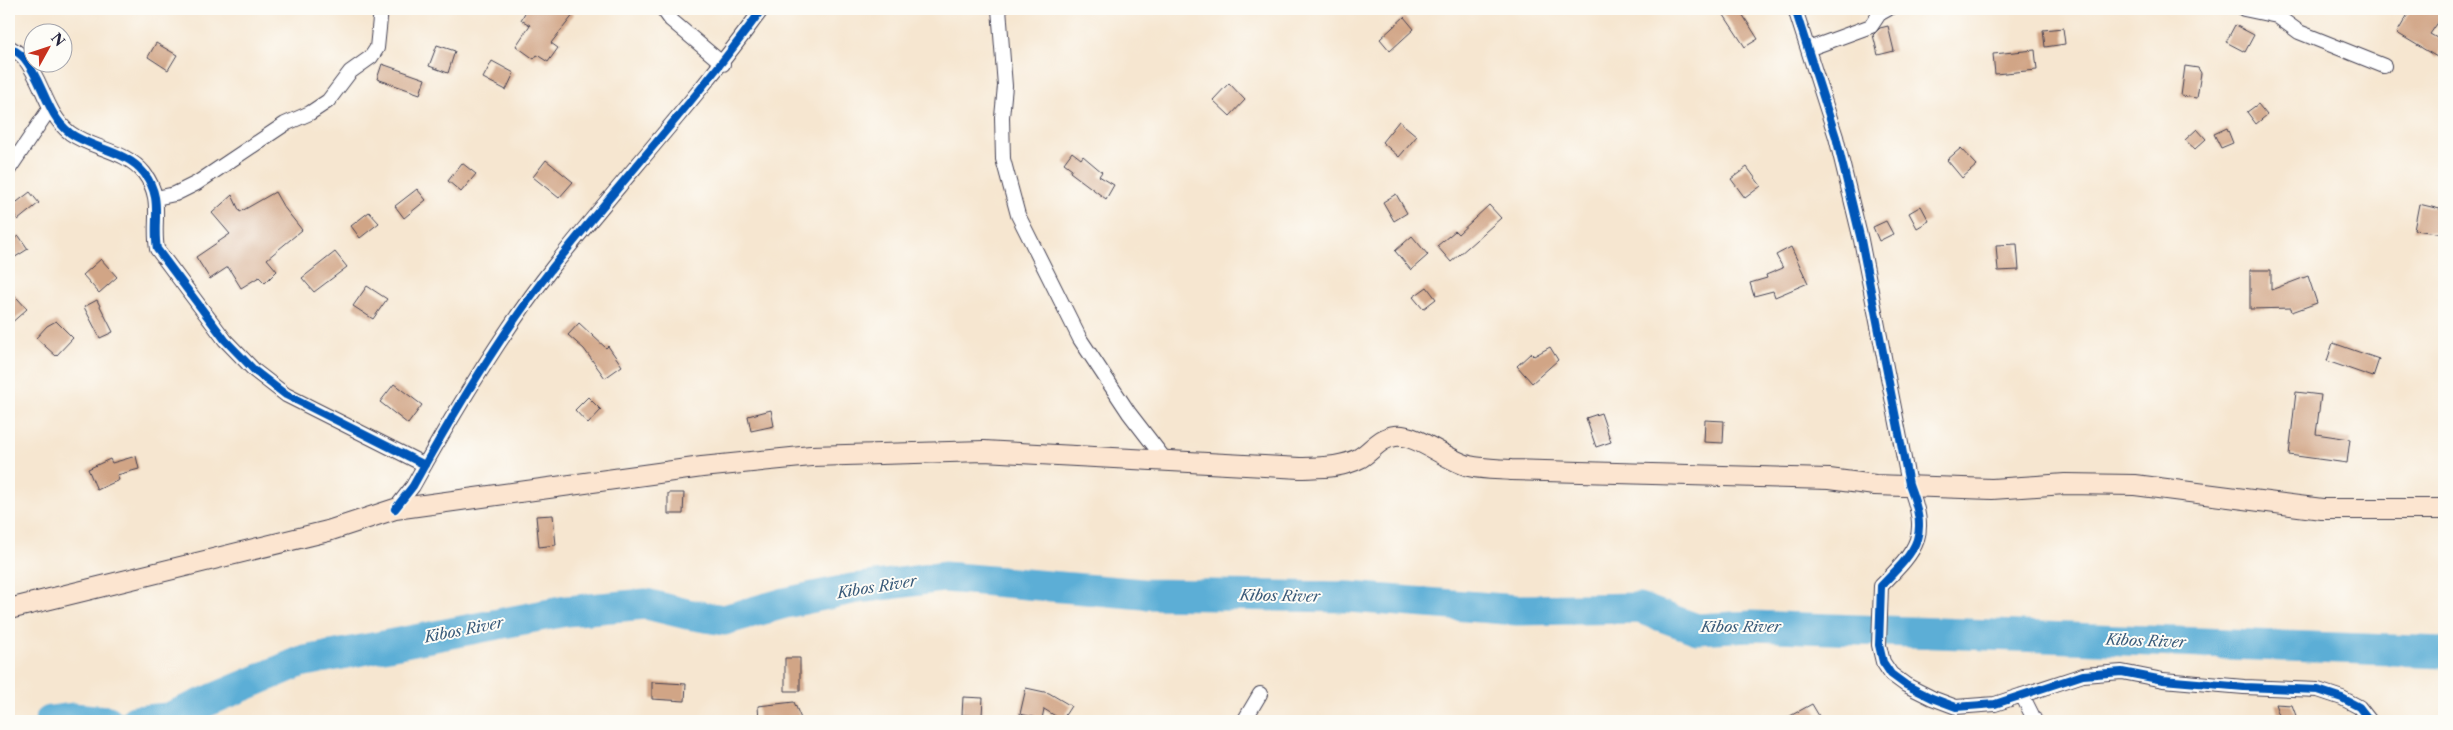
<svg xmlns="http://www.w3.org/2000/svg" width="2453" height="730" font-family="'Libre Caslon Text',serif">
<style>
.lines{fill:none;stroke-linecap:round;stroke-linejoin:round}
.river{stroke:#5baed6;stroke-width:31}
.building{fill:#d1a586}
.minor-casing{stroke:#423f51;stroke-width:16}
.secondary-casing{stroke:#423f51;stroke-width:22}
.minor{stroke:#fff;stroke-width:14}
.secondary{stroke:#fce5d0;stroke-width:20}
.cycleway-casing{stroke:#fdfcf7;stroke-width:11}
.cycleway{stroke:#0057b8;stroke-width:8}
.labels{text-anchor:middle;stroke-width:4;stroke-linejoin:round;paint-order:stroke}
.water-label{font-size:15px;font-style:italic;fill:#395a79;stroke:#fdfcf7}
</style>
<rect width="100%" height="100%" fill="#fdfcf7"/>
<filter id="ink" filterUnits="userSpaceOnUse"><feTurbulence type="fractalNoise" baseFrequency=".02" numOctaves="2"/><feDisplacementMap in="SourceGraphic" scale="10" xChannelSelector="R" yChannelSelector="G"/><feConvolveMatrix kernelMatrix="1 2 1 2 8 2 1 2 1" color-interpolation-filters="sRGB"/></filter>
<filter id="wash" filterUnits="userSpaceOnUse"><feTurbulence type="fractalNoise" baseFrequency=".0096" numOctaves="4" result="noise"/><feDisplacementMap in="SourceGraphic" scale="20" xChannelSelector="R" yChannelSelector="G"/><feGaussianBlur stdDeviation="1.12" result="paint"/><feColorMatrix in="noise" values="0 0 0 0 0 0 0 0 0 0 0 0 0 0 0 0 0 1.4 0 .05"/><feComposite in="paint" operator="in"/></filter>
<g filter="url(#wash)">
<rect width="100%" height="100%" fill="#f6e6d0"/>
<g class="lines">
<path class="river" d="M50,721L73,718L108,721
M135,721L168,718L300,662L566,611L646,604L687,614L724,620L785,603L852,589L944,577L1143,594L1349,597L1517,610L1639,608L1697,629L1752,626L2444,652"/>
</g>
<g id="blocks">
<path class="building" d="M527,9H567L574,14L551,43L558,48L548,62L537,55L534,59L516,46L530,25L521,20Z
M1720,9H1739L1758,39L1745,47Z
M2411,9H2444V14L2430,34L2444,42L2437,57L2397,33Z
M1404,17L1414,29L1390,51L1380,39Z
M2235,25L2254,35L2245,52L2226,42Z
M1888,26L1894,51L1878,55L1873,35L1880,28Z
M2063,28L2065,44L2045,47L2043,30Z
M156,43L177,55L168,70L148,57Z
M437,45L455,51L448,73L429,66Z
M2035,50L2037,70L1995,74L1993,54Z
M492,61L514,73L506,90L483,78Z
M382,64L425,79L420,94L377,79Z
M2185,66L2198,68L2201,73L2197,98L2181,96Z
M1229,83L1245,100L1230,116L1213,100Z
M2258,104L2267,115L2256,124L2247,112Z
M1399,121L1417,136L1399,157L1382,142Z
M2227,128L2233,143L2221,148L2214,134Z
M2197,129L2206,139L2195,149L2185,140Z
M1961,148L1977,165L1962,178L1947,160Z
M1072,152L1081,159L1083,156L1102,172L1099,176L1114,185L1106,199L1070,172L1072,169L1064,163Z
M546,160L573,182L559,198L533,177Z
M462,163L476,174L461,192L448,181Z
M1747,167L1761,186L1745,198L1731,179Z
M417,189L426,200L404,218L395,206Z
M30,192L39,203L18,220L9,208Z
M275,192L283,206L302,230L267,259L277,271L265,283L259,277L241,288L228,267L210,279L196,257L230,234L212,213L232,195L240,212Z
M1396,194L1407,213L1394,221L1383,202Z
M2419,204L2444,210V234L2414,230Z
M1489,205L1501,218L1451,262L1437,246L1455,231L1458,234Z
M1921,206L1929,221L1917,228L1909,213Z
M369,212L379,223L360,238L351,226Z
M1886,221L1893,234L1879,241L1873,227Z
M19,236L28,249L9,261V243Z
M1412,236L1428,255L1411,270L1395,251Z
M2017,244L2019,270L1998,271L1996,245Z
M1791,247L1808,283L1775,297L1773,291L1754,296L1750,283L1767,278L1766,275L1783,268L1776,255Z
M335,252L347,267L314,292L302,278Z
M101,259L117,277L99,293L83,275Z
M2250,270H2271V290L2308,276L2317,303L2292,312L2291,308L2250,309Z
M367,286L387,299L373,319L353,306Z
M1427,287L1436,299L1423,309L1413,297Z
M9,289L27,309L9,325Z
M97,300L113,332L100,338L84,307Z
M56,321L73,338L56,356L36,338L47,326Z
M579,323L606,348L608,346L622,366L605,378L584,349L568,335Z
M2333,343L2379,359L2373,377L2327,361Z
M1550,347L1558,360L1532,383L1517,366L1531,353L1534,356Z
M394,384L422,405L408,424L380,402Z
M2296,392L2321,395L2316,434L2350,439L2347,463L2289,455Z
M588,397L601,410L588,424L575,410Z
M771,410L774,426L751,431L748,416Z
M1601,413L1611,442L1596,447L1586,418Z
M1705,420L1724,421L1723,443L1704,442Z
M136,456L139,469L117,475L119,480L97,490L88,469L110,459L112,463Z
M668,493H684L683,514H668Z
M553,515L556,545L539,547L536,516Z
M785,658H800V691H785Z
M652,682L686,684L685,701L652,699Z
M1026,688L1049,693L1071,706L1062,720L1044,709L1042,719L1020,714Z
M963,697L983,698L982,716L962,715Z
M794,702L802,721H759L758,706Z
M1812,704L1822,721H1781Z
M2275,704L2292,705L2298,721H2281Z"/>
</g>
</g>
<g filter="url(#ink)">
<use href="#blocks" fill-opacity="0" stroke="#423f51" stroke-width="1"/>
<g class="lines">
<g class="minor-casing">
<path id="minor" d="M663,9L671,20L723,64
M999,9L1005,86L1002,117L1003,159L1018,215L1080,339L1129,413L1166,461
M1795,9L1836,137L1861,240L1909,484C1929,537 1919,547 1881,586L1879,645L1883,662L1891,674L1906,685L1932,698L1956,707L1995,704L2083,675L2122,672L2163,680L2244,687L2318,690L2342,698L2359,707L2370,721
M2244,9L2277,16L2299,32L2384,66
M9,47C14,50 21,54 24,58C43,81 46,114 70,133C92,149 126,150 144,173C164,199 152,221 157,249L225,340L255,371L286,395L425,465
M1808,49L1871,26L1879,14L1888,9
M9,169L50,108
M156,198L175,194L197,183L285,124L310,113L328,101L350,72L371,57L377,48L381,9
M395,509L413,486C455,410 500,335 553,267C622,180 697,99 762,9
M2022,695L2035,721
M1244,721L1260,694"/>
</g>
<g class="secondary-casing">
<path id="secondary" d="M9,609L328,531L395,509L702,467L811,456L984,451L1300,468C1321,467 1341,468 1360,458C1372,451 1379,438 1395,436C1416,433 1446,460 1469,466C1482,469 1497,469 1511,470L1829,479L1875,485L1992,489L2065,484L2135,485L2322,509H2444"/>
</g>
<use href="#minor" class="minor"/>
<use href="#secondary" class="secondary"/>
<g class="cycleway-casing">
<path id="cycleway" d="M1795,9L1836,137L1861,240L1909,484C1929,537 1919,547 1881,586L1879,645L1883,662L1891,674L1906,685L1932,698L1956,707L1995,704L2083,675L2122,672L2163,680L2244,687L2318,690L2342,698L2359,707L2370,721
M9,47C14,50 21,54 24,58C43,81 46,114 70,133C92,149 126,150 144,173C164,199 152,221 157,249L225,340L255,371L286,395L425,465
M395,509L413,486C455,410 500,335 553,267C622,180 697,99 762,9"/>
</g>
<use href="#cycleway" class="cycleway"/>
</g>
</g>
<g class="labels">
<g class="water-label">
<text transform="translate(877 587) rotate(-9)" y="5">Kibos River</text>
<text transform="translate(1280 596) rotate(1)" y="5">Kibos River</text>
<text x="1741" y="632">Kibos River</text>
<text transform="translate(464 630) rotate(-11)" y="5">Kibos River</text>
<text transform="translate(2146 641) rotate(2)" y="5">Kibos River</text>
</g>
</g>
<rect width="2453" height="730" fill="none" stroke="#fdfcf7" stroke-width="30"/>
<g transform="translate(48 48) rotate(50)"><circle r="24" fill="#fdfcf7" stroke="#a5a5ac"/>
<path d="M0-4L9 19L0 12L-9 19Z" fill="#c8321e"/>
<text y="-8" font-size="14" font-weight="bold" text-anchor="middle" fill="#22223b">N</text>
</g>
</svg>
